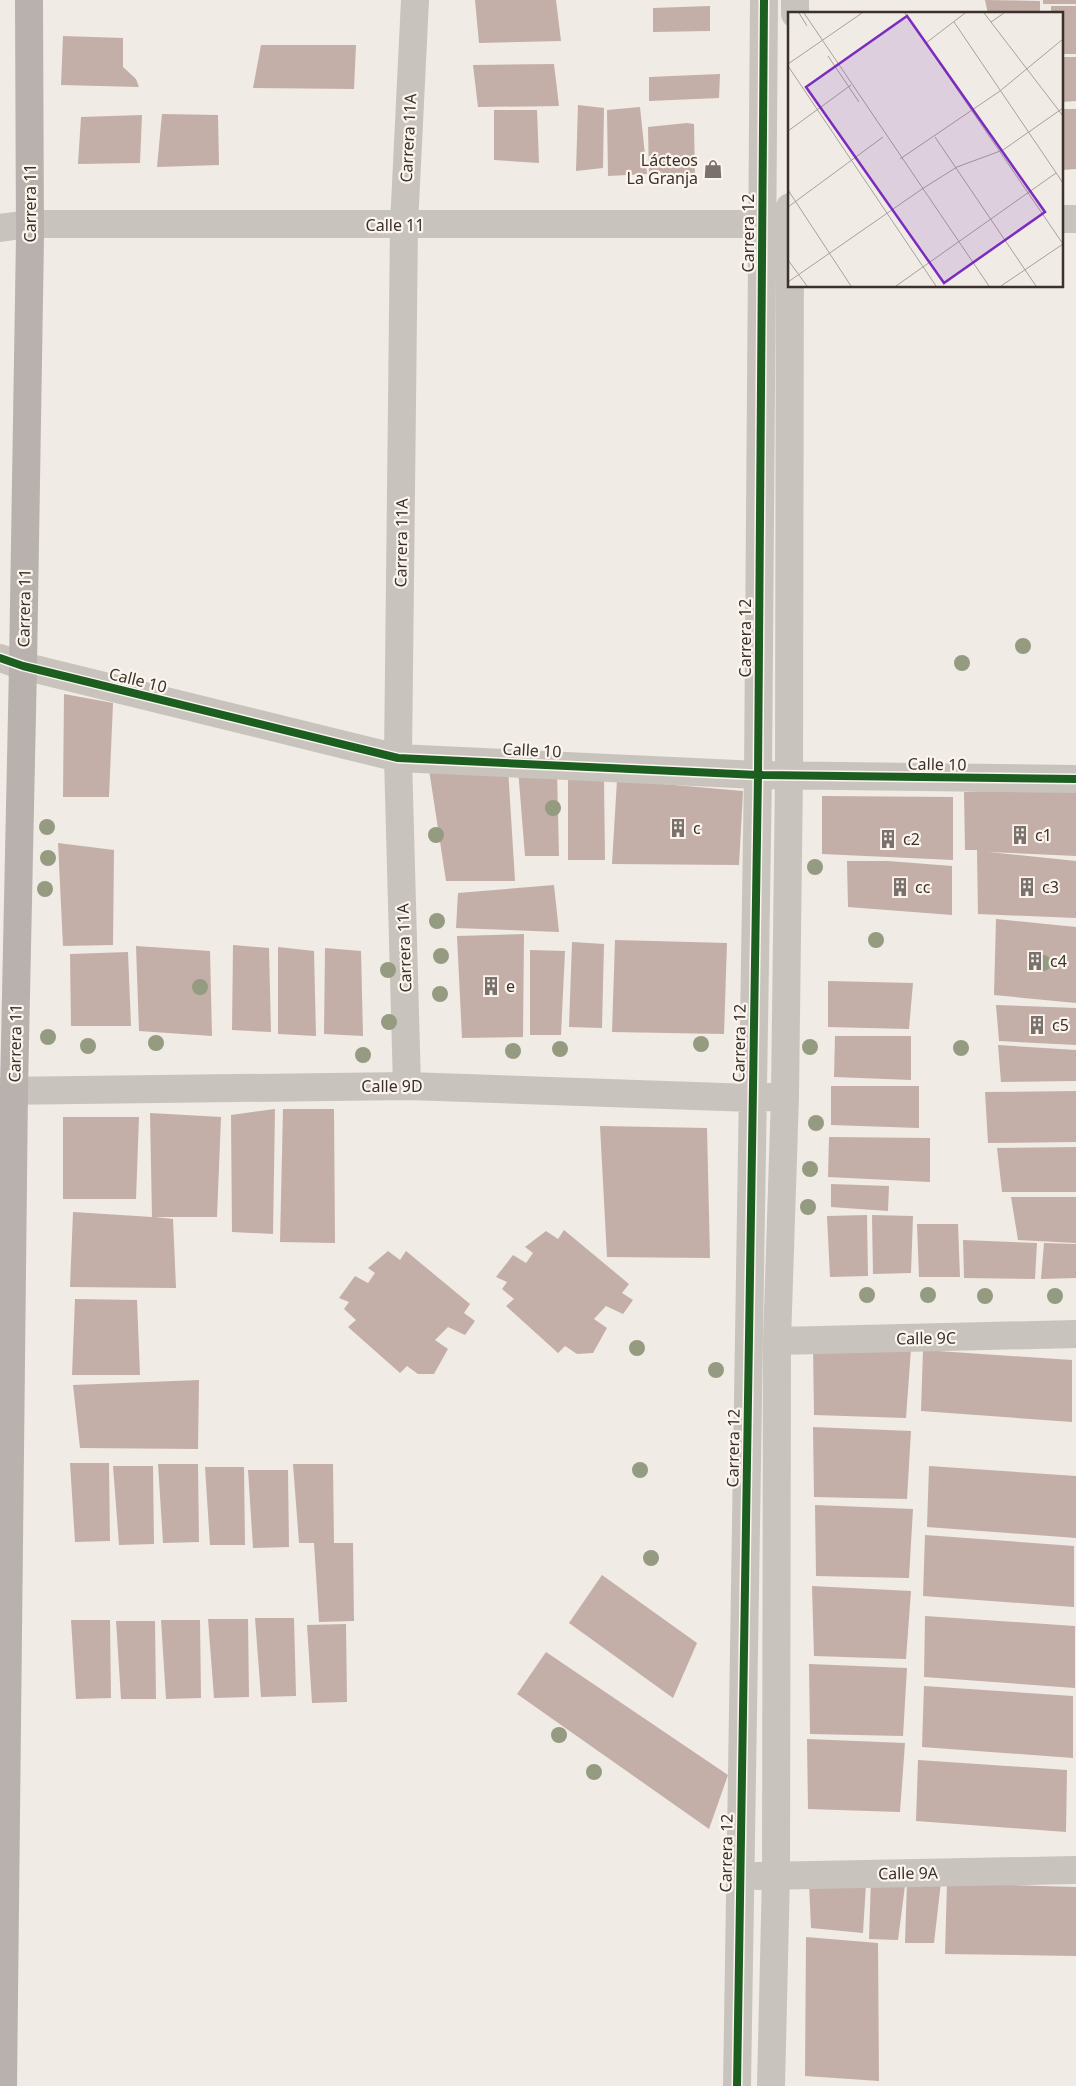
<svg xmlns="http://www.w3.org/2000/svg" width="1076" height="2086" font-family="'Noto Sans',sans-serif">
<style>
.building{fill:#c3afa7}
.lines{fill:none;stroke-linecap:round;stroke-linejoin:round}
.minor{stroke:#c9c3be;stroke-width:28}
.major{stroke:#b8b1ad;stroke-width:28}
.cycleway-casing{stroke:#fbf5ee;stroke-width:11}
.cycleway{stroke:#1b5e20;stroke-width:8}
.tree{fill:#959b80}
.labels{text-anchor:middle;stroke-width:4.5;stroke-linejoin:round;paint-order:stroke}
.street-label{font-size:16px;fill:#3b302b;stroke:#fbf5ee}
.poi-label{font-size:16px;fill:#3b302b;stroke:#fbf5ee;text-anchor:start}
.inset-road{fill:none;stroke:#a8a09b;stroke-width:1}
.view{fill:#7b2cbf;fill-opacity:0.15;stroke:#7b2cbf;stroke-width:2.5}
.inset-edge{fill:none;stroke:#3b302b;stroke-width:2.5}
</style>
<rect width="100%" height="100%" fill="#f0ebe5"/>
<path class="building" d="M475,0H556L561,41L479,43Z
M985,0L1040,1V14H988Z
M1043,0H1076V4H1043Z
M710,6V31L653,32V8Z
M1051,6H1076V54H1062V14H1051Z
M63,36L123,38V67L136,79L139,87L61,85Z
M261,45H356L354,89L253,88Z
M1062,57H1076V101L1062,102Z
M554,64L559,106L478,107L473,65Z
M720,74L719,98L649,101V77Z
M578,105L604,108L603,168L576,171Z
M640,107L647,174L608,176L607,110Z
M1062,109H1076V169L1062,170Z
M494,110H537L539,163L494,160Z
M162,114L218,115L219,165L157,167Z
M142,115L140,163L78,164L81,117Z
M687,123L694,124L695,178L649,177L648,127Z
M64,694L113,703L109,797H63Z
M428,763L508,768L515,881H446Z
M518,769L557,771L559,856H525Z
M568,777L604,780L605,860H568Z
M617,780L743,791L739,865L612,864Z
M1076,788V856L988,852L1076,861V918L978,914L977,850H965L964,792Z
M822,796L953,797V860L822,854Z
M58,843L114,850L113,945L63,946Z
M847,861H888L952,866V915L848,907Z
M554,885L559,932L456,928L458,893Z
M996,919L1076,927V1003L994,995Z
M524,934L523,1037L462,1038L457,936Z
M615,940L727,943L724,1034L612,1032Z
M572,942L604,944L602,1028L569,1027Z
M233,945L269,948L271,1032L232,1030Z
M136,946L210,951L212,1036L139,1031Z
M278,947L314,951L316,1036L278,1034Z
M325,948L361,951L363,1036L324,1034Z
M530,950L565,951L561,1035H530Z
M128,952L131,1026H71L70,954Z
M828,981L913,983L909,1029L828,1027Z
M996,1005L1076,1008V1045L999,1041Z
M835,1036H911V1080L834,1077Z
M998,1045L1076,1050V1081L1001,1082Z
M831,1086H919V1128L831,1125Z
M1076,1091V1142L988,1143L985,1092Z
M275,1109L273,1234L232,1232L231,1115Z
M283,1109H334L335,1243L280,1242Z
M150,1113L221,1117L217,1217H155L173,1219L176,1288L70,1287L73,1212L152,1217Z
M63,1117H139L136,1199H63Z
M600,1126L707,1128L710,1258L607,1257Z
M829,1137L930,1138V1182L828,1177Z
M1076,1147V1192H1002L997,1148Z
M831,1184L889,1186L888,1211L831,1207Z
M1011,1197H1076V1243L1018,1240Z
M867,1215L868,1276L830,1277L827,1216Z
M872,1215L913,1216L911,1273L873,1274Z
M917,1224H958L960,1277H919Z
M564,1230L629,1284L622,1293L633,1300L623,1314L606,1306L594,1319L607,1328L593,1353L577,1354L565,1346L558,1353L506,1306L514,1299L502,1289L507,1282L496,1277L513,1255L526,1263L533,1253L525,1247L546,1231L558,1239Z
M963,1240L1037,1243L1035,1279L964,1278Z
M1044,1243L1076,1244V1278L1041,1279Z
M388,1251L400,1260L406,1251L470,1304L464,1313L475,1321L465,1335L448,1327L435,1340L448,1349L434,1374H418L407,1366L400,1373L348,1327L356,1320L344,1309L349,1302L339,1298L355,1276L368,1283L375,1273L368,1268Z
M75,1299L137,1300L140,1375H72Z
M813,1345L911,1349L906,1418L814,1415Z
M923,1350L1072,1360V1422L921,1411Z
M199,1380L198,1449L80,1448L73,1385Z
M813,1427L911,1431L907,1499L814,1497Z
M70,1463H109L110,1541L75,1542Z
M158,1464H198L199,1542L163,1543Z
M293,1464H333L334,1543H353L354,1621L319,1622L314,1543H299Z
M113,1466H153L154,1544L119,1545Z
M929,1466L1076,1476V1538L927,1527Z
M205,1467H244L245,1545H210Z
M248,1470H288L289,1547L253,1548Z
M815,1505L913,1509L909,1578L816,1576Z
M925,1535L1074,1546V1607L923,1596Z
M602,1575L697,1643L673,1698L569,1623Z
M812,1586L911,1591L906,1659L814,1656Z
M925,1616L1075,1626V1688L924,1677Z
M255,1618H294L296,1696L261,1697Z
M208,1619H248L249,1697L214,1698Z
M71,1620H110L111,1698L76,1699Z
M161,1620H200L201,1698L166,1699Z
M116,1621H155L156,1699H121Z
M346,1624L347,1702L312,1703L307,1625Z
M546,1652L728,1775L709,1829L517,1694Z
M809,1664L907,1668L903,1736L810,1734Z
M924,1686L1073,1696V1758L922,1747Z
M807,1739L905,1743L900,1812L808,1809Z
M918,1760L1067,1770L1066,1832L916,1821Z
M906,1878L898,1940L869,1939L871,1879Z
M907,1882H941L934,1943H905Z
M809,1883L866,1884L863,1933L811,1928Z
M947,1883L1076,1887V1956L945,1954Z
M806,1937L878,1943L879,2081L805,2076Z"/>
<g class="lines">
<path class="minor" d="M795,14V0
M1062,219H1076
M0,228L29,224H778
M0,658L23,666L398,758L758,775L1076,779
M407,1086L398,758L404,225L415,0
M0,1091L407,1086L752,1098L771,1097
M777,1341L1076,1334
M758,1876L1076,1870
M737,2086L758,775L764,0
M771,2086L776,1876L777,1341L785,1096L789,775L790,207"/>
<path class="major" d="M3,2086L14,1089L23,666L30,237L29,0"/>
<g class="cycleway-casing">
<path id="cycleway" d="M0,658L23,666L398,758L758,775L1076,779
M737,2086L758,775L764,0"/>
</g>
<use href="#cycleway" class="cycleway"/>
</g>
<g class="tree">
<circle cx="1023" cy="646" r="8"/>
<circle cx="962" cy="663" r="8"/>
<circle cx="553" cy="808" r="8"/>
<circle cx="47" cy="827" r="8"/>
<circle cx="436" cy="835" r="8"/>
<circle cx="48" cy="858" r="8"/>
<circle cx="815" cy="867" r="8"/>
<circle cx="45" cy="889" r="8"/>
<circle cx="437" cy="921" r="8"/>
<circle cx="876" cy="940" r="8"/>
<circle cx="441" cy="956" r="8"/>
<circle cx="1043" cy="963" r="8"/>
<circle cx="388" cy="970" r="8"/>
<circle cx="200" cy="987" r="8"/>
<circle cx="440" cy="994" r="8"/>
<circle cx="389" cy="1022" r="8"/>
<circle cx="48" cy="1037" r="8"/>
<circle cx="156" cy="1043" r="8"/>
<circle cx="701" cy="1044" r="8"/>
<circle cx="88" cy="1046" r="8"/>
<circle cx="810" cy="1047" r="8"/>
<circle cx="961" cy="1048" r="8"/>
<circle cx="560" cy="1049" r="8"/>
<circle cx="513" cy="1051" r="8"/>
<circle cx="363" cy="1055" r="8"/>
<circle cx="816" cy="1123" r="8"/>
<circle cx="810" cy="1169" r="8"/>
<circle cx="808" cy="1207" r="8"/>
<circle cx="867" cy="1295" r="8"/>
<circle cx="928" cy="1295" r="8"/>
<circle cx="985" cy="1296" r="8"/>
<circle cx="1055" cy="1296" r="8"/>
<circle cx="637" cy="1348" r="8"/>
<circle cx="716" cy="1370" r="8"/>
<circle cx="640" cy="1470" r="8"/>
<circle cx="651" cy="1558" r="8"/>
<circle cx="559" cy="1735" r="8"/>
<circle cx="594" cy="1772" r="8"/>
</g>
<defs>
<g id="shop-bare" transform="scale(1.5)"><path d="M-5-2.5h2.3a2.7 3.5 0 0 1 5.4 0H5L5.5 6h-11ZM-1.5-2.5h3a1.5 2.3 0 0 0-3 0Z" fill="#7a716c" stroke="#fbf5ee" stroke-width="2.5" paint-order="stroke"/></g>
<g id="building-bare" transform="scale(1.5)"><path d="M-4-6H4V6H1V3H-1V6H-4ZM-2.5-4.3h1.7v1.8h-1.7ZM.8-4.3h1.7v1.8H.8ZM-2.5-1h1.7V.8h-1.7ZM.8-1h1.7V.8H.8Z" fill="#7a716c" stroke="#fbf5ee" stroke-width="2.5" paint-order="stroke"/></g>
</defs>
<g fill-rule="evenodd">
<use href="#shop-bare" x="713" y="169"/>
<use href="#building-bare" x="678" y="828"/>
<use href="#building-bare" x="1020" y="835"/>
<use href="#building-bare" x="888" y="839"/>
<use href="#building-bare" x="900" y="887"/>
<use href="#building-bare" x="1027" y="887"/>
<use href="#building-bare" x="1035" y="961"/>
<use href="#building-bare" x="491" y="986"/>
<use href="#building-bare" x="1037" y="1025"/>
</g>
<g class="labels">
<g class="street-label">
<text transform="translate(408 138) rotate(-87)" y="6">Carrera 11A</text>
<text transform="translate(30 203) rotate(-90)" y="6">Carrera 11</text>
<text x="395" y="231">Calle 11</text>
<text transform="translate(748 233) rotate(-90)" y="6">Carrera 12</text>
<text transform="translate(401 543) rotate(-89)" y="6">Carrera 11A</text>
<text transform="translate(24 608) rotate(-89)" y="6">Carrera 11</text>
<text transform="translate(745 638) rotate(-90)" y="6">Carrera 12</text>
<text transform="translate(138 680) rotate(14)" y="6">Calle 10</text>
<text transform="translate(532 750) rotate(3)" y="6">Calle 10</text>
<text transform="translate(937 764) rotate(1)" y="6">Calle 10</text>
<text transform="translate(404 948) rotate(-92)" y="6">Carrera 11A</text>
<text transform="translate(15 1043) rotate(-89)" y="6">Carrera 11</text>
<text transform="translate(739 1043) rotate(-89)" y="6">Carrera 12</text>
<text x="392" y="1092">Calle 9D</text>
<text transform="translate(926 1338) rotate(-1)" y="6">Calle 9C</text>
<text transform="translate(733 1448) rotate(-89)" y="6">Carrera 12</text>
<text transform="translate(726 1853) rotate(-89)" y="6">Carrera 12</text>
<text transform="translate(908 1873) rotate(-1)" y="6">Calle 9A</text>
</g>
<g class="poi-label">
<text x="698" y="166" text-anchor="end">Lácteos<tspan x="698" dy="18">La Granja</tspan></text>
<text x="693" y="834">c</text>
<text x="1035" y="841">c1</text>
<text x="903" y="845">c2</text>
<text x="915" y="893">cc</text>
<text x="1042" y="893">c3</text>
<text x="1050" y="967">c4</text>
<text x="506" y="992">e</text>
<text x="1052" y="1031">c5</text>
</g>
</g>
<g transform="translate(788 12)">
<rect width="275" height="275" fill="#f0ebe5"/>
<path class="inset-road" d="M11,1L19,14M16,1L201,274M117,1L275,232M196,1L275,104M166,10L275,171M203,10L216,1M138,31L177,1M40,44L71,90M0,52L74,1M0,54L148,274M0,119L63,73M147,125L248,274M112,147L212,79L275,27M0,178L63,274M0,195L95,125M0,248L19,274M0,270L134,177L169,155L215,138L275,96M108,274L268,161M213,274L275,232"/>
<path class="view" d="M119,4L257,200L156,271L18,75Z"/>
<rect width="275" height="275" class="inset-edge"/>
</g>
</svg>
